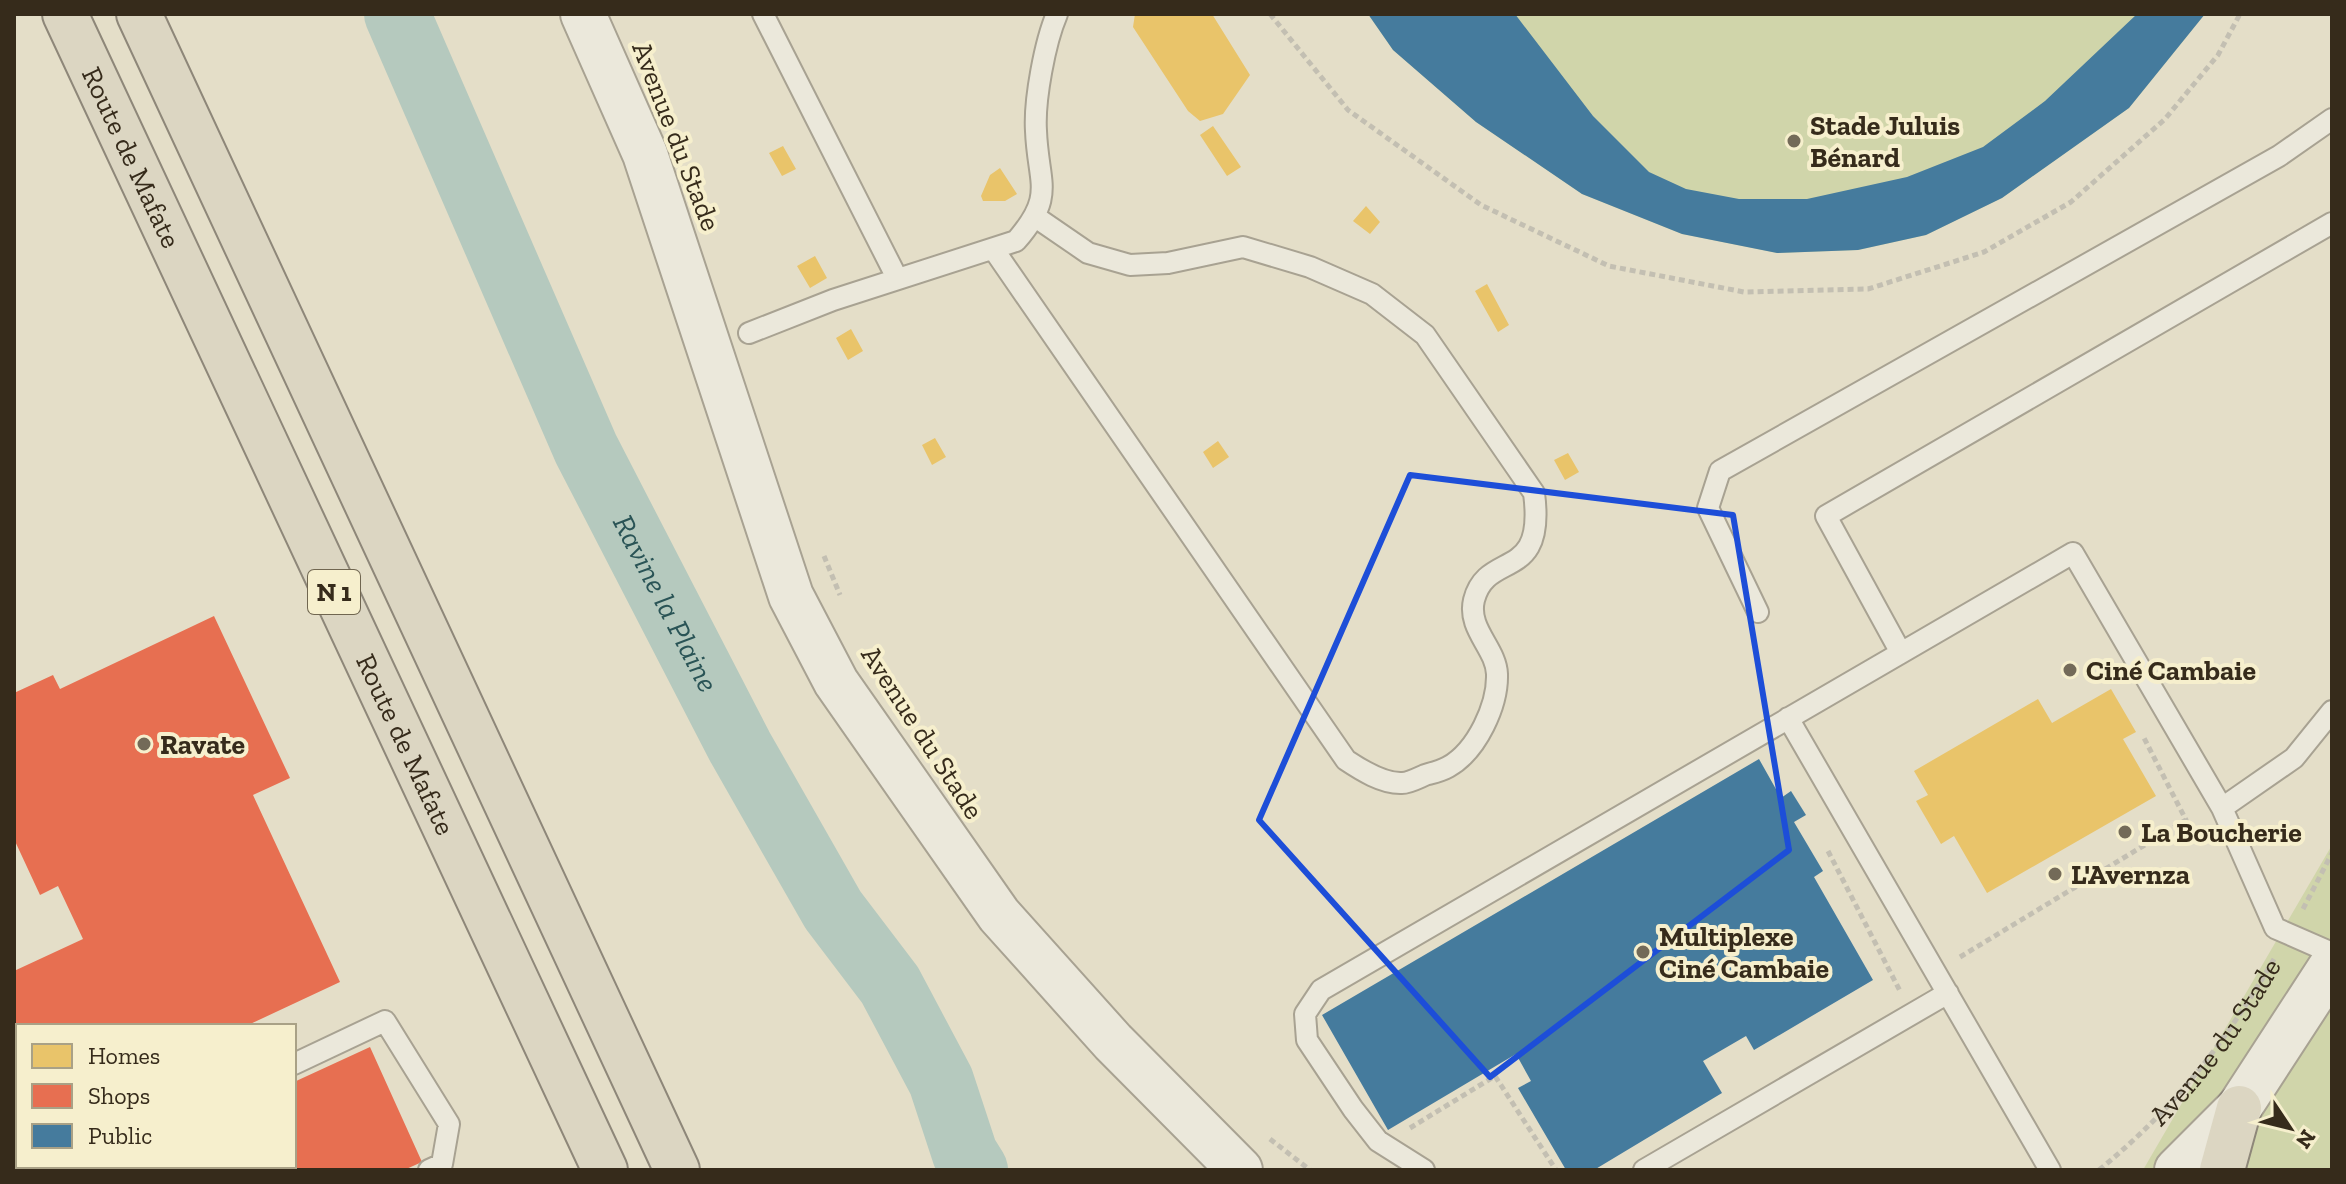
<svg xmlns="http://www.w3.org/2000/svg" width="2346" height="1184" font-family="'Zilla Slab',serif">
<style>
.green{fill:#d0d5aa}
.homes{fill:#e9c46a}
.shops{fill:#e76f51}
.public{fill:#457b9d}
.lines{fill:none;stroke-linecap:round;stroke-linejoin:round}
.river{stroke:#b5c9be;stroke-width:66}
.service-casing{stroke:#a8a292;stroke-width:24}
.tertiary-casing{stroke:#a8a292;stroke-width:48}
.trunk-casing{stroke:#8e8779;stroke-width:48}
.path{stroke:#c3bfb2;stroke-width:5;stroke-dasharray:6 4;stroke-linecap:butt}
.service{stroke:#ebe8db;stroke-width:20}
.tertiary{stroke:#ebe8db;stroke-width:44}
.trunk{stroke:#dcd6c2;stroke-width:44}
.marked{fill:none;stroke:#1d4ed8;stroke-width:6;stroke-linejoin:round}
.poi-dot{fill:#736a58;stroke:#f6efcd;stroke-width:3}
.labels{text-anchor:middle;stroke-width:8;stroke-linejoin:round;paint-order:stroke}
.shield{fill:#f6efcd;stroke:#706650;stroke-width:2}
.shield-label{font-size:26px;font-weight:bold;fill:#362b1b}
.poi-label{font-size:28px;font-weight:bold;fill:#362b1b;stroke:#f6efcd;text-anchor:start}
.street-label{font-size:28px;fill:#362b1b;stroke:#f6efcd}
.water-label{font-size:30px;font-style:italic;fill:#2a5456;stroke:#f6efcd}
</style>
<rect width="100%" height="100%" fill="#e4dec8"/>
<path class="green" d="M1368,14H2205L2129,108L2002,198L1926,235L1858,250L1777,253L1682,234L1582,194L1476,122L1393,50Z
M2332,845V1170H2143Z"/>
<path class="homes" d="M1135,14H1212L1250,75L1223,114L1200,121L1188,111L1133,27Z
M1213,126L1241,167L1227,176L1200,135Z
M783,146L796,169L782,176L769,153Z
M1000,168L1017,194L1005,201H983L981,196L990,175Z
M1366,206L1380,222L1370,234L1353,221Z
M815,256L827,278L810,288L797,266Z
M1487,284L1509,325L1498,332L1475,291Z
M851,329L863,351L848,360L836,338Z
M935,438L946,457L932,465L922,445Z
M1218,441L1229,457L1213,468L1203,452Z
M1568,453L1579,472L1565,480L1554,460Z
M2111,689L2136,732L2123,739L2156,796L1987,893L1954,836L1941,844L1916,801L1928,795L1914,771L2038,699L2052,723Z"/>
<path class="shops" d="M214,616L290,778L253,795L340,982L246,1026H18V1093L14,1085V971L83,939L58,886L40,895L14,839V693L53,675L60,689Z
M370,1047L422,1162L404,1170H179L177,1166H294V1082Z"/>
<path class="public" d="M1368,14H1515L1593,116L1649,172L1686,189L1739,199H1807L1907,177L1983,147L2045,101L2137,14H2205L2129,108L2002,198L1926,235L1858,250L1777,253L1682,234L1582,194L1476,122L1393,50Z
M1759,759L1781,798L1791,791L1806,815L1794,822L1823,871L1814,877L1873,980L1754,1050L1746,1036L1703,1061L1722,1093L1594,1170H1566L1518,1088L1531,1081L1516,1054L1388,1130L1322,1015Z"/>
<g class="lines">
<path class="river" id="s1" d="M397,14L586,449L740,747L833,910L890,985L941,1081L965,1154L975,1170"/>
<g class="service-casing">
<path id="service" d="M763,14L897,278
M994,250L1346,760C1361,770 1383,784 1402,783C1409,783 1418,778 1425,775C1432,773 1441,771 1448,767C1477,751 1498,705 1497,674C1496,648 1467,629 1474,600C1487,549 1546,584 1534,493L1425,335L1372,294L1310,267L1243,247L1168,263L1130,265L1088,253L1037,218
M749,333L833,300L1016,241C1056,195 1038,184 1036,131C1034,100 1045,42 1057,14
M1758,612L1708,508L1720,471L2279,156L2332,119
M1901,653L1826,516L2332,223
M1788,718L2050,1170
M2222,808L2294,758L2332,711
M294,1064L385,1021L449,1124L442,1164L429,1170
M135,1170V1166
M1424,1170L1378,1141L1353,1109L1307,1040L1305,1014L1321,990L2073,553L2222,808L2275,928L2332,953
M1644,1170L1948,993"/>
</g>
<g class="tertiary-casing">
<path id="tertiary" d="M583,14L645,154L791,596L836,682L999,915L1113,1042L1240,1170
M2177,1170L2239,1108L2332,965"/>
</g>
<g class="trunk-casing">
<g id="trunk">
<path id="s3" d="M65,14L605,1170"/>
<path d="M139,14L677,1170"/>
<path d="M2222,1170L2239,1108"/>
</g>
</g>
<g class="path">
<path d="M1270,14L1348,110L1481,205L1609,266L1744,292L1868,289L1984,252L2071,202L2165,119L2218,55L2240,14"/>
<path d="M824,556L840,595"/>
<path d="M1828,851L1900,991"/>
<path d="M2303,909L2332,853"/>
<path d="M1960,957L2186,820L2143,736"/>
<path d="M1410,1128L1495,1076L1556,1170"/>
<path d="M1270,1139L1310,1170"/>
<path id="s2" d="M2099,1170C2176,1107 2224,1044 2274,959"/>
</g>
<use href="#service" class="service"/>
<use href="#tertiary" class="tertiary"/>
<use href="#trunk" class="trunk"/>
</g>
<path class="marked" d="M1410,475L1733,515L1789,850L1490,1077L1259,820Z"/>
<g class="poi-dot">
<circle cx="1794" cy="141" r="8"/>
<circle cx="2070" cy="670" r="8"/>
<circle cx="144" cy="744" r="8"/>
<circle cx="2125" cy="832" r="8"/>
<circle cx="2055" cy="874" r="8"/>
<circle cx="1643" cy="952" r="8"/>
</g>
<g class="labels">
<rect class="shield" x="308" y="570" width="52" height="44" rx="6"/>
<g class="shield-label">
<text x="334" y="601">N 1</text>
</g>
<g class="poi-label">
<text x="1810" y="135">Stade Juluis<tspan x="1810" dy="32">Bénard</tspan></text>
<text x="2086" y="680">Ciné Cambaie</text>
<text x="160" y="754">Ravate</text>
<text x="2141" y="842">La Boucherie</text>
<text x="2071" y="884">L'Avernza</text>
<text x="1659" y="946">Multiplexe<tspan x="1659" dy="32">Ciné Cambaie</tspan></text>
</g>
<g class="street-label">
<text transform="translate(677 136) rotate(69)" y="10">Avenue du Stade</text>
<text dy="10" stroke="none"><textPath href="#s3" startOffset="158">Route de Mafate</textPath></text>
<text transform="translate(923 732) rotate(57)" y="10">Avenue du Stade</text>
<text dy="10" stroke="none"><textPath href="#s3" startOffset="806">Route de Mafate</textPath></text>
<text dy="10" stroke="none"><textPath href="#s2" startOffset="174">Avenue du Stade</textPath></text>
</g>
<g class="water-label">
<text dy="10" stroke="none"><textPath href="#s1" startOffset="648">Ravine la Plaine</textPath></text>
</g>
</g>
<rect width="2346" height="1184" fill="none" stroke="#362b1b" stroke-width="32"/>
<rect x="16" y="1024" width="280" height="144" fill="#f6efcd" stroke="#a9a186" stroke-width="2"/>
<rect x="32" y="1044" width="40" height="24" fill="#e9c46a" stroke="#a9a186" stroke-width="2"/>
<text x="88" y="1064" font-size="24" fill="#362b1b">Homes</text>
<rect x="32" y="1084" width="40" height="24" fill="#e76f51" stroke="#a9a186" stroke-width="2"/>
<text x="88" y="1104" font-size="24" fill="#362b1b">Shops</text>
<rect x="32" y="1124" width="40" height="24" fill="#457b9d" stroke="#a9a186" stroke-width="2"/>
<text x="88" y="1144" font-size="24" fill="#362b1b">Public</text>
<g transform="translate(2290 1128) rotate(125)" stroke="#f6efcd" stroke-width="6" paint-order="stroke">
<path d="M0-6L14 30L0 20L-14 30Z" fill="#362b1b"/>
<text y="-12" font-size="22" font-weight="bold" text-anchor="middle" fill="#362b1b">N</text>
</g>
</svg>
